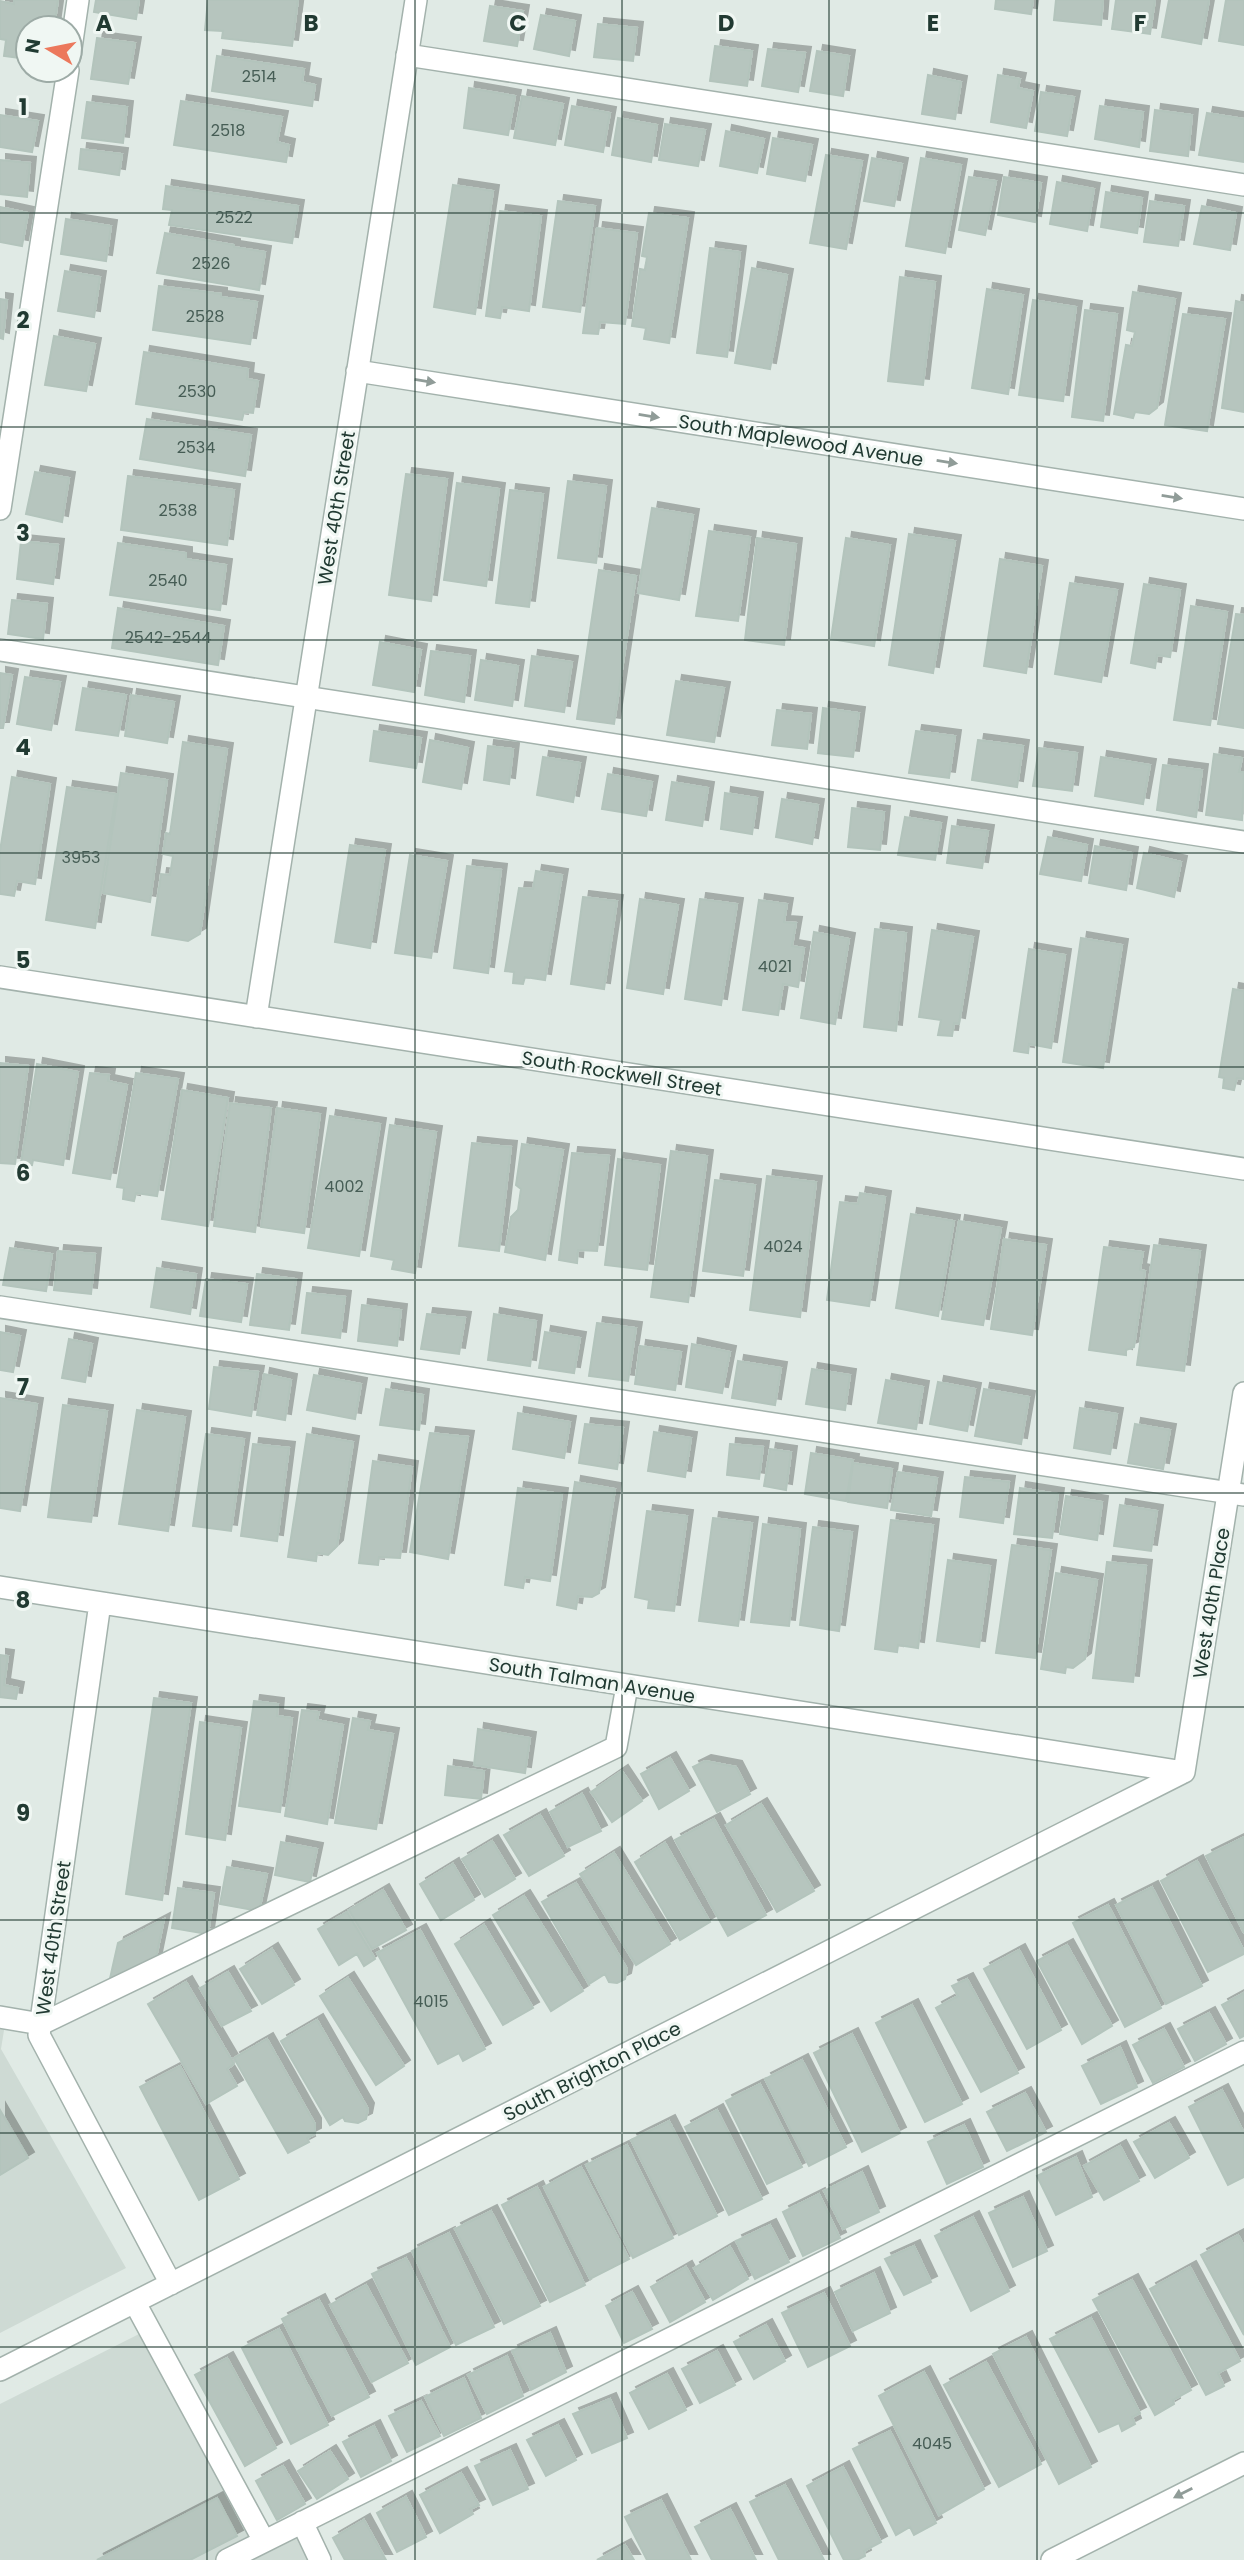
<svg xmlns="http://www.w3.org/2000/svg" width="1244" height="2560" font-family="Poppins,sans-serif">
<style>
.built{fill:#cedad4}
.building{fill:#b6c5be;stroke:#b3c4bc;stroke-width:2;filter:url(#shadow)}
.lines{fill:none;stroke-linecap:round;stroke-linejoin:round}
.lane-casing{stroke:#a3b2ac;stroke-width:24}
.street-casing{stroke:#a3b2ac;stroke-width:24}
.lane{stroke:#fff;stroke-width:21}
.street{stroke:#fff;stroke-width:21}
.oneway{fill:#909c98}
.grid{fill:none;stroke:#213a32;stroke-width:2;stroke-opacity:0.55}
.labels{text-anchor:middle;stroke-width:6;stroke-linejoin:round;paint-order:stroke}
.number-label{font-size:16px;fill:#465d55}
.street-label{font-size:19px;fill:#213a32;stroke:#f0f7f3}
.grid-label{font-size:23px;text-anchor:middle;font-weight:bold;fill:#213a32;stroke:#f0f7f3;stroke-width:6;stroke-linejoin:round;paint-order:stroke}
</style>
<defs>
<filter id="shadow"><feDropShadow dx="6" dy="-6" stdDeviation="0" flood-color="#0004"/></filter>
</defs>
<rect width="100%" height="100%" fill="#e0eae5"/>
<path class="built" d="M0,2017L6,2018L1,2049L126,2268L0,2333Z
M149,2329L264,2541L302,2522L320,2560H0V2404Z"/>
<path class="building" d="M14,0H58L54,28H28V59L4,56L6,40L0,39V1L14,4Z
M96,0H139L136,19L94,12Z
M208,0H298L292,46L222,38L223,31L205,30Z
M996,0H1033L1031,14L995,9Z
M1056,0H1103L1101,25L1054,20Z
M1116,0H1155L1150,34L1112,29Z
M1169,0H1209L1201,44L1162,37Z
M1226,0H1244V45L1219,41Z
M490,6L523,11L517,46L484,41Z
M541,15L575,21L569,56L534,49Z
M598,24L637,28L633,61L594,57Z
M97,38L135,43L128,84L91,79Z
M715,46L752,51L747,86L710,81Z
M768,49L805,53L798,92L762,86Z
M817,51L849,56L843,96L810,91Z
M217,56L304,69L302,82L315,85L312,106L212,91Z
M928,75L961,82L955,119L922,114Z
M998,75L1020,79L1018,88L1033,91L1026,128L991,122Z
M469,88L515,96L508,135L464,128Z
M1041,92L1074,97L1067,136L1035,131Z
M522,96L563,104L555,145L514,138Z
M181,101L282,117L277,142L289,145L286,162L174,145Z
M87,102L127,107L123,143L82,138Z
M572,106L610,113L603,152L565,145Z
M1100,106L1143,112L1139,147L1095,139Z
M1155,110L1192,115L1188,156L1150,151Z
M1207,113L1244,119V162L1199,155Z
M0,115L38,121L32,152L0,147Z
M618,118L657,125L651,162L612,155Z
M665,124L705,130L698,166L659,160Z
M726,131L764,139L757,173L720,166Z
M773,138L812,145L805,181L767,174Z
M81,149L122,154L119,175L79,169Z
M826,155L862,161L846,249L810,243Z
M872,158L902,164L894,206L864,201Z
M921,158L961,165L945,253L906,246Z
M0,160L30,163L27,197L0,194Z
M969,177L996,181L985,235L959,230Z
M1004,177L1041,183L1035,222L998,215Z
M1057,182L1094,189L1087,231L1050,224Z
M453,185L493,191L475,314L434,307Z
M166,186L298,206L292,243L169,225L172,210L163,209Z
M1106,192L1142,198L1137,233L1101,227Z
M558,201L595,206L580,312L543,307Z
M1150,201L1184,206L1178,246L1144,242Z
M1202,206L1236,213L1230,250L1194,244Z
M0,207L28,213L22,246L0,242Z
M500,211L541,216L529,311L502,307L500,318L486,316Z
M649,213L688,218L669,343L644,339L646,328L632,326L640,269L645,270L647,257L642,256Z
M66,219L111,226L106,261L61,254Z
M597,228L637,233L625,324L600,322L598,334L583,333Z
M165,233L234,245V247L265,252L259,290L157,273Z
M710,248L740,252L727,357L697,353Z
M752,268L787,275L770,369L735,363Z
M65,271L100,277L94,317L58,311Z
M900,277L935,282L923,385L888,381Z
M159,286L221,294V297L257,302L250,344L153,330Z
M987,289L1023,295L1008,394L972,388Z
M1133,292L1175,299L1157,408L1149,414L1135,412L1133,418L1114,414L1126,345L1132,346L1135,332L1127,330Z
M0,299L7,300L3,339L0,338Z
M1033,300L1076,307L1063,401L1019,395Z
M1236,301L1244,303V412L1222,408Z
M1085,310L1117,314L1103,421L1072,417Z
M1183,314L1225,319L1207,431L1165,425Z
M54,336L95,344L86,391L45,385Z
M144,352L248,369L247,379L258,381L253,413L244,412L242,420L136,404Z
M147,419L251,435L245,476L140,459Z
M35,472L69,478L62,522L26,514Z
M406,474L447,479L431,601L389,595Z
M128,476L234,490L227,545L121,530Z
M568,481L606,486L596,563L558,558Z
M457,483L499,489L486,586L444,580Z
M510,490L543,494L529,607L496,603Z
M652,508L693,515L679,600L638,593Z
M709,531L750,537L738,621L696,616Z
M909,534L955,541L933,673L889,665Z
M757,538L796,544L784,645L745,640Z
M846,538L890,545L874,646L831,639Z
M21,541L58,545L53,584L17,579Z
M118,543L186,553V559L226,565L220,610L110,595Z
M1000,559L1042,566L1026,673L984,666Z
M599,570L636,576L614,724L577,719Z
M1070,583L1117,590L1101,682L1055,674Z
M1144,584L1180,590L1170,657L1157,655L1155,668L1131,663Z
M12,600L47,604L43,639L8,634Z
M1191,606L1227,612L1210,725L1174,720Z
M118,608L224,626L218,665L112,648Z
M1236,614L1244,615V728L1218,724Z
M380,642L421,650L414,692L373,685Z
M431,651L470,656L464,702L425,695Z
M532,656L572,662L564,712L525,706Z
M481,660L518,666L512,706L475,700Z
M0,673L12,675L3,728H0Z
M25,677L60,682L51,730L17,724Z
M676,681L724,688L714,742L667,735Z
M83,688L126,695L118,736L76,730Z
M131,695L174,702L167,743L125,736Z
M823,708L859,713L853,757L818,753Z
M777,710L811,714L807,749L772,745Z
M374,731L421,738L416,768L370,761Z
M916,731L955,736L949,778L909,773Z
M430,740L468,748L461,789L423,782Z
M978,740L1023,746L1017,787L972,780Z
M183,742L227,749L200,934L188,941L152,935L161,874L170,875L173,856L163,854L166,833L170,834Z
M488,746L513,749L509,784L484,780Z
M1039,748L1077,753L1072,791L1033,786Z
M1214,754L1242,758L1239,772H1244L1242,820L1206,815Z
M543,757L580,763L573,802L537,795Z
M1101,757L1150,765L1143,804L1095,796Z
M1163,765L1202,770L1196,817L1157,810Z
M121,773L167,780L150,902L103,893Z
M608,774L652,782L646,816L602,809Z
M12,777L50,784L35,884L17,881L14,896L0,894V851Z
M672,782L708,788L702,826L666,820Z
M67,787L116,794L95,928L46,920Z
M725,793L757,798L752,834L721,829Z
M782,799L818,805L812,844L776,837Z
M852,808L884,812L880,850L848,847Z
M905,817L941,823L935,860L898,855Z
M952,826L988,831L982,868L947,863Z
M1048,837L1087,845L1081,881L1040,874Z
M350,845L385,850L370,948L335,942Z
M1095,846L1132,853L1126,890L1089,883Z
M1144,853L1181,862L1174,897L1137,888Z
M410,855L447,861L431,958L395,953Z
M467,866L501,870L488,973L454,968Z
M536,871L562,875L545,980L525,977L523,984L513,983L514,972L505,971L519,888L533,889Z
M583,897L617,901L604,989L571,984Z
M640,899L678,905L663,994L627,988Z
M700,899L737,904L721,1005L685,999Z
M759,900L787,904L784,922L796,923L792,946L804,948L798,987L783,984L778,1015L743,1010Z
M875,929L906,933L896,1031L864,1027Z
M932,930L973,937L959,1024L954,1023L952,1036L938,1035L941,1020L919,1017Z
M814,932L849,939L835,1024L801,1018Z
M1081,938L1122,945L1103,1068L1063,1062Z
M1029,949L1065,955L1051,1048L1029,1044L1028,1053L1014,1051Z
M1233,989L1244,991V1079L1237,1078L1234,1090L1223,1088L1224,1078L1219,1077Z
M0,1063L28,1066L15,1164L0,1163Z
M37,1064L78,1072L63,1165L33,1160L32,1165L21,1163Z
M90,1073L109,1075L108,1081L127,1085L110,1179L73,1173Z
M136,1073L178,1079L157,1196L136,1193L134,1201L123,1199L124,1188L117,1187Z
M182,1090L228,1098L208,1226L162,1219Z
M230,1103L271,1108L255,1232L214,1226Z
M277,1108L320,1114L304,1233L261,1227Z
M330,1116L380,1124L359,1256L308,1248Z
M390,1125L436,1132L415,1273L392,1269L394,1260L371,1256Z
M472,1143L511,1147L499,1251L459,1246Z
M522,1144L563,1150L545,1260L505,1252L511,1217L518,1210L521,1189L516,1185Z
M671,1151L707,1156L688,1302L651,1297Z
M572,1153L609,1156L597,1251L578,1250L577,1263L559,1260Z
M618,1159L660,1165L647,1270L605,1265Z
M767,1176L816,1182L800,1317L750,1310Z
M715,1180L755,1185L743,1276L703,1271Z
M860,1193L885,1197L869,1306L827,1300L840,1202L858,1204Z
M911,1214L954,1221L938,1316L896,1308Z
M959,1221L1001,1228L983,1325L942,1319Z
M1004,1239L1046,1245L1032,1335L991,1329Z
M1154,1245L1200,1251L1184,1371L1137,1365Z
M1104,1247L1143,1252L1140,1270L1145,1271L1134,1347L1126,1350V1355L1089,1350Z
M10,1248L52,1254L46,1291L3,1285Z
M58,1251L95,1254L91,1294L54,1290Z
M157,1268L196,1274L190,1314L151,1307Z
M257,1274L296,1279L289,1330L250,1325Z
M206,1279L247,1284L241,1322L200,1316Z
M307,1293L345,1297L340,1338L302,1333Z
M362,1305L401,1310L397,1346L358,1341Z
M427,1314L465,1318L459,1354L421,1349Z
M494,1314L536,1321L530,1366L488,1360Z
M597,1323L636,1328L628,1381L589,1376Z
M0,1332L20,1336L13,1372L0,1370Z
M545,1332L580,1338L574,1373L539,1368Z
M69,1339L92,1344L85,1382L62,1378Z
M692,1344L730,1352L722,1393L686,1387Z
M640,1346L681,1352L675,1390L635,1384Z
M738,1361L781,1368L775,1405L732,1398Z
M214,1367L258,1372L251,1416L209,1409Z
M812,1369L850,1375L845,1410L806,1404Z
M264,1374L291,1380L285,1420L257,1415Z
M314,1375L361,1384L355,1419L307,1410Z
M886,1380L923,1387L916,1429L878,1423Z
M938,1382L975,1389L967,1431L930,1424Z
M386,1389L423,1395L419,1430L380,1425Z
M984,1389L1029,1397L1021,1444L975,1436Z
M0,1398L37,1404L20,1511L0,1508Z
M63,1405L107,1411L91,1522L48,1517Z
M1080,1408L1117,1414L1110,1454L1074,1448Z
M137,1410L185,1417L168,1531L119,1524Z
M518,1413L570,1422L564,1458L513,1449Z
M585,1424L623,1428L617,1469L579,1463Z
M1135,1424L1170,1430L1163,1469L1128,1463Z
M654,1432L691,1438L685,1477L648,1471Z
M430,1433L468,1437L448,1559L410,1552Z
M206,1434L244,1439L231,1531L193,1526Z
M307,1434L353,1442L337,1546L328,1555L317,1553L316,1561L288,1557Z
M253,1444L289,1448L277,1541L241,1536Z
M730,1444L763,1447L759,1479L727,1475Z
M770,1449L791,1452L786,1490L764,1486Z
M811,1453L853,1460L846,1501L805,1494Z
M373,1461L412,1467L400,1558L379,1557L378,1565L359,1563Z
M853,1463L892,1469L887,1508L848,1502Z
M898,1472L937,1478L931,1516L891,1510Z
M965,1477L1009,1482L1003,1523L960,1517Z
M575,1482L615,1489L599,1593L592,1597L578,1596L576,1609L557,1605Z
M518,1488L562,1494L550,1581L525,1577L523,1588L505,1585Z
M1020,1488L1058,1494L1052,1538L1014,1534Z
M1066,1496L1102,1502L1097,1540L1060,1534Z
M1120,1505L1157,1511L1151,1551L1114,1546Z
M647,1511L687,1516L674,1611L648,1608L649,1600L635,1597Z
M713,1518L752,1523L738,1626L699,1621Z
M891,1520L933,1525L918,1648L898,1645L897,1652L875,1649Z
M763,1524L800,1529L789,1626L751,1622Z
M813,1527L852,1532L839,1631L800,1625Z
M1012,1545L1051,1550L1035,1658L996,1653Z
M948,1560L990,1566L979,1647L937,1641Z
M1107,1562L1146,1566L1133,1682L1093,1678Z
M1056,1573L1097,1580L1085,1659L1073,1668L1066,1667L1065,1673L1041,1669Z
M0,1655L8,1656L4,1685L18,1688L16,1699L0,1697Z
M154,1698L191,1703L162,1900L126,1894Z
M254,1701L278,1704L277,1716L292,1718L280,1812L239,1806Z
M302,1710L319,1712L317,1720L343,1725L327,1824L285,1816Z
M353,1718L370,1721L368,1730L393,1734L376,1829L335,1823Z
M200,1722L241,1728L225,1840L186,1834Z
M478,1729L530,1738L525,1773L474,1765Z
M670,1758L689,1791L659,1809L641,1774Z
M705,1761L736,1767L750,1794L717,1812L693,1767Z
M448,1766L484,1771L481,1799L445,1795Z
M622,1771L642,1801L612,1822L591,1792Z
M582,1794L601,1831L568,1847L550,1812Z
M761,1804L814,1891L777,1912L726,1825Z
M540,1815L564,1856L529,1876L504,1835Z
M714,1819L766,1915L728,1936L675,1840Z
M1244,1837V1933L1206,1856Z
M492,1841L515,1879L485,1897L462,1859Z
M281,1842L317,1849L310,1882L275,1875Z
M665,1843L710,1922L680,1940L635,1862Z
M614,1853L670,1944L636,1965L580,1874Z
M1197,1861L1244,1951V1954L1208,1972L1161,1881Z
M453,1864L474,1900L441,1920L420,1884Z
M227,1867L267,1874L259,1911L220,1904Z
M576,1883L627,1969L625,1979L617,1983L609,1982L605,1974L589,1984L542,1902Z
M1152,1887L1202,1986L1166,2004L1116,1905Z
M178,1888L214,1893L208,1934L172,1928Z
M383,1890L406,1930L372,1949L349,1910Z
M524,1896L583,1991L551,2011L493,1915Z
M1108,1905L1161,2008L1125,2027L1073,1923Z
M347,1912L375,1959L364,1966L357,1954L339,1965L318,1929Z
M164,1919L156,1958L109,1983L118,1943Z
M484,1925L533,2008L503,2025L455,1944Z
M420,1930L485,2049L463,2061L459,2053L438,2064L377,1953Z
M1067,1945L1112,2026L1082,2044L1037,1961Z
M272,1949L294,1985L262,2004L240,1969Z
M1019,1950L1061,2030L1027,2049L984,1969Z
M228,1972L251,2011L222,2026L200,1988Z
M348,1978L404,2066L376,2085L320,1996Z
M967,1979L1018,2073L981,2092L936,2008L958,1996L952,1986Z
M186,1982L234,2064L227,2069L237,2086L206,2104L148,2004Z
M1244,1993V2036L1240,2038L1222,2005Z
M912,2005L962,2104L925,2122L876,2023Z
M1209,2013L1226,2044L1195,2061L1178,2029Z
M317,2020L368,2109L366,2119L358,2123L345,2121L343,2117L330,2125L281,2041Z
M1164,2029L1184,2067L1153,2083L1133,2045Z
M852,2034L900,2133L862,2152L814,2053Z
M267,2039L315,2124V2134L307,2138L309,2142L288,2153L234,2058Z
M1120,2047L1137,2087L1101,2104L1082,2066Z
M802,2060L846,2147L809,2166L765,2079Z
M180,2066L239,2179L199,2200L140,2087Z
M760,2084L802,2167L767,2184L726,2101Z
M1222,2090L1244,2133V2177L1228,2185L1189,2107Z
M1025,2093L1046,2132L1007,2151L987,2112Z
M0,2110L28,2158L0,2175Z
M717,2110L762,2199L729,2215L685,2127Z
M669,2121L717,2216L679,2235L631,2140Z
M1169,2123L1189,2158L1155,2178L1134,2142Z
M964,2125L983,2167L947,2184L928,2142Z
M627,2145L673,2238L633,2258L586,2165Z
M1120,2146L1139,2181L1104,2200L1084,2166Z
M1076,2157L1092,2197L1056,2215L1037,2176Z
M581,2167L629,2259L590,2279L544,2187Z
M862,2172L879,2212L843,2229L824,2191Z
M537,2187L585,2285L550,2302L502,2205Z
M819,2194L840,2238L803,2256L783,2212Z
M1023,2197L1047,2251L1013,2267L989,2213Z
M491,2211L540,2306L504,2324L455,2229Z
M973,2217L1009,2291L971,2311L935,2236Z
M770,2225L789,2262L755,2279L736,2241Z
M449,2233L494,2327L456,2345L412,2251Z
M1238,2235L1244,2246V2335L1201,2255Z
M914,2246L931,2282L904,2295L885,2259Z
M730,2247L748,2279L713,2300L694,2268Z
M406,2258L450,2347L416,2365L372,2274Z
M686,2267L705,2302L670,2322L651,2287Z
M1190,2267L1240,2361L1218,2373L1224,2386L1206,2395L1150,2289Z
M874,2273L890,2313L853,2331L835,2292Z
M1132,2280L1191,2390L1173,2400L1174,2404L1155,2415L1093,2300Z
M366,2285L408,2363L372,2382L330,2305Z
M632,2292L652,2329L624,2343L606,2306Z
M824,2293L850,2346L808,2367L782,2313Z
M319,2300L369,2397L332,2416L282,2319Z
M1091,2318L1140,2413L1132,2417L1135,2424L1122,2431L1119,2423L1099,2432L1050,2339Z
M766,2325L785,2361L754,2379L734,2342Z
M279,2329L328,2425L291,2444L242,2348Z
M550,2333L566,2372L531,2390L512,2351Z
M1026,2337L1091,2467L1059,2484L993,2354Z
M717,2351L735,2385L700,2403L682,2369Z
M507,2356L523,2396L487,2414L468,2375Z
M227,2358L276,2448L245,2466L195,2375Z
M986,2362L1041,2464L999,2487L944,2385Z
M924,2372L984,2489L939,2515L879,2396Z
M667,2374L686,2410L649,2429L630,2393Z
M464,2378L481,2418L444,2436L425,2397Z
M610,2399L627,2438L592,2453L573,2414Z
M421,2401L440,2436L407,2452L389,2416Z
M558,2425L576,2460L546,2476L527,2440Z
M374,2426L391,2461L361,2477L343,2442Z
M890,2431L936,2523L914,2535L910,2527L896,2535L853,2449Z
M510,2450L528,2489L493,2505L475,2466Z
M330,2451L348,2479L317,2499L298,2471Z
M283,2466L305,2504L277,2520L256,2481Z
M843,2467L881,2542L864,2551L865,2556L857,2560H844L807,2486Z
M461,2473L479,2505L470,2509L473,2514L440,2533L420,2495Z
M785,2485L824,2560H779L750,2502Z
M406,2497L426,2537L397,2552L377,2513Z
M217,2498L237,2536L190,2560H97Z
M661,2500L691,2560H647L625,2517Z
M730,2509L756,2560H712L695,2527Z
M364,2520L386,2560H345L333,2538Z
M625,2545L634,2560H597Z"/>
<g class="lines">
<g class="lane-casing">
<path id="lane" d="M70,55L78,0
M407,55L1244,185
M0,509L68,70
M0,650L1244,842
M0,1307L1244,1495
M0,2017L41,2024L616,1747L627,1686
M135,2303L264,2541
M302,2522L320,2560
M227,2560L1244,2052"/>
</g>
<g class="street-casing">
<path id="street" d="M357,371L1244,509
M0,977L1244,1169
M256,1017L416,0
M0,1587L1184,1772
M100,1603L39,2035L171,2284
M1184,1772L1244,1393
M0,2370L1184,1772
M1052,2560L1244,2463"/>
</g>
<use href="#lane" class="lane"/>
<use href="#street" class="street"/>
</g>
<defs><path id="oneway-solid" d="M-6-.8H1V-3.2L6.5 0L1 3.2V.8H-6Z" transform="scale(1.75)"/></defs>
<g class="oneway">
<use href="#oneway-solid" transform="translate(425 381) rotate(9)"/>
<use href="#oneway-solid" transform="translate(649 416) rotate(9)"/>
<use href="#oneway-solid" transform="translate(947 462) rotate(9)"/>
<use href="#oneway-solid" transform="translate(1172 497) rotate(9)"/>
<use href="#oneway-solid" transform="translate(1183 2493) rotate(153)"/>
</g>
<path class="grid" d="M207,0V2560M415,0V2560M622,0V2560M829,0V2560M1037,0V2560M0,213H1244M0,427H1244M0,640H1244M0,853H1244M0,1067H1244M0,1280H1244M0,1493H1244M0,1707H1244M0,1920H1244M0,2133H1244M0,2347H1244"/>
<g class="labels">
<g class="number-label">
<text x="259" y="82">2514</text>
<text x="228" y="136">2518</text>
<text x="234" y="223">2522</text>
<text x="211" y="269">2526</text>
<text x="205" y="322">2528</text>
<text x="197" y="397">2530</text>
<text x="196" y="453">2534</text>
<text x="178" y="516">2538</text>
<text x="168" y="586">2540</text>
<text x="168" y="643">2542-2544</text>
<text x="81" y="863">3953</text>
<text x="775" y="972">4021</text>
<text x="344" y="1192">4002</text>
<text x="783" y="1252">4024</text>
<text x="431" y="2007">4015</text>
<text x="932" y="2449">4045</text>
</g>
<g class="street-label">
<text transform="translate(801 440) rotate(9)" y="7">South Maplewood Avenue</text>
<text transform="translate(336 508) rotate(-81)" y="7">West 40th Street</text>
<text transform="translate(622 1073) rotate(9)" y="7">South Rockwell Street</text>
<text transform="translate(1211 1603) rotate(-81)" y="7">West 40th Place</text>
<text transform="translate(592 1680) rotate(9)" y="7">South Talman Avenue</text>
<text transform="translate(53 1938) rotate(-82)" y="7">West 40th Street</text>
<text transform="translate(592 2071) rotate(-27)" y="7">South Brighton Place</text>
</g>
</g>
<g class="grid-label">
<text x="104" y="31">A</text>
<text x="311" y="31">B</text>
<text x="518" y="31">C</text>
<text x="726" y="31">D</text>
<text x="933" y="31">E</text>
<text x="1140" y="31">F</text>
<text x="23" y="115">1</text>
<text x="23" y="328">2</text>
<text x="23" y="541">3</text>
<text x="23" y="755">4</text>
<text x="23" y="968">5</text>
<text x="23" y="1181">6</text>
<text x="23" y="1395">7</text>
<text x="23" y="1608">8</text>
<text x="23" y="1821">9</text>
</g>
<g transform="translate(49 49) rotate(280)"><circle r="33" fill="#f0f7f3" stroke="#9daba6" stroke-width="2"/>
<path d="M0-5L12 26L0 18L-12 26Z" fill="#ec785c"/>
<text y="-10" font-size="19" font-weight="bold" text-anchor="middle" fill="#213a32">N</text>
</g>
</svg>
